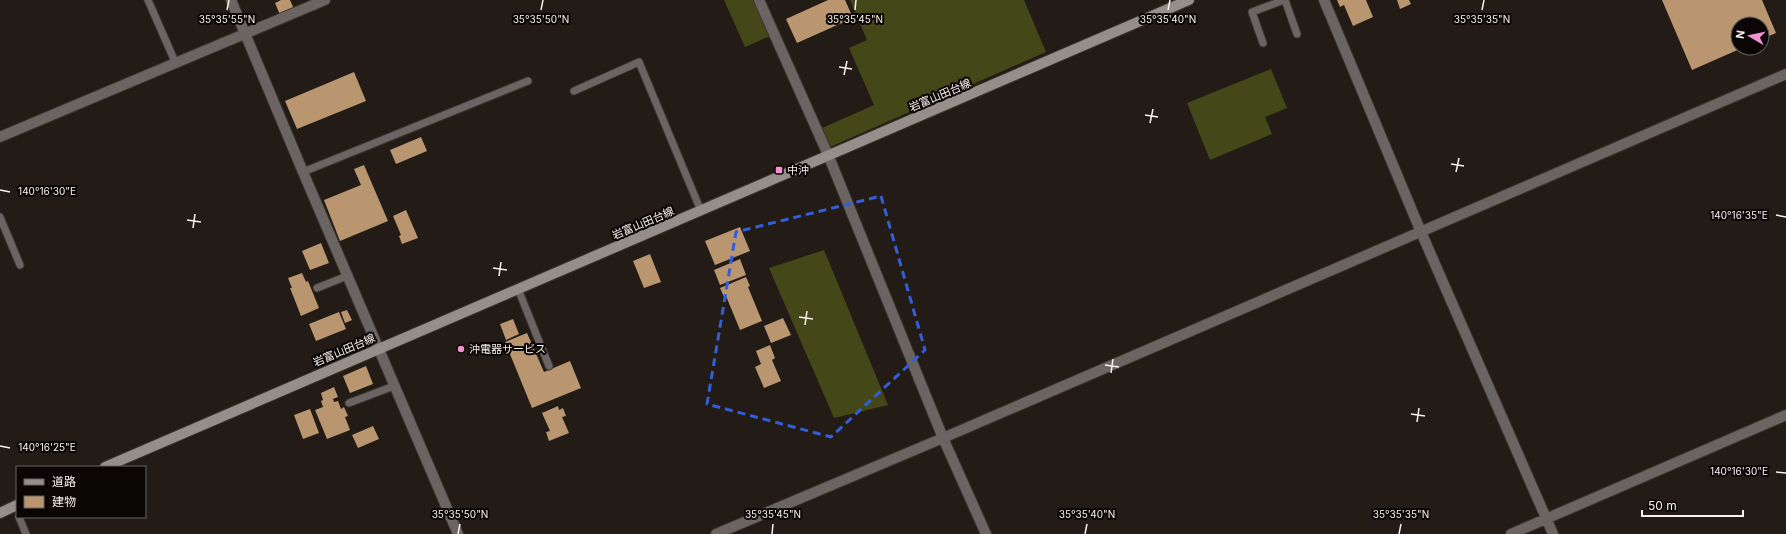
<svg xmlns="http://www.w3.org/2000/svg" width="1786" height="534" font-family="Inter,'Noto Sans JP',sans-serif">
<style>
.forest{fill:#444819}
.building{fill:#ba9670}
.lines{fill:none;stroke-linecap:round;stroke-linejoin:round}
.service-casing{stroke:#3d3530;stroke-width:9}
.minor-casing{stroke:#3d3530;stroke-width:12}
.secondary-casing{stroke:#3d3530;stroke-width:12}
.service{stroke:#6a6563;stroke-width:7}
.minor{stroke:#6a6563;stroke-width:10}
.secondary{stroke:#968e8b;stroke-width:10}
.marked{fill:none;stroke:#335eda;stroke-width:3;stroke-dasharray:8 5;stroke-linejoin:round}
.ticks{fill:none;stroke:#f8f1ee;stroke-width:1.5}
.poi-dot{fill:#f590d1;stroke:#0a0605;stroke-width:1.5}
.labels{text-anchor:middle;stroke-width:4;stroke-linejoin:round;paint-order:stroke}
.street-label{font-size:11px;fill:#f8f1ee;stroke:#0a0605}
.poi-label{font-size:11px;fill:#f8f1ee;stroke:#0a0605;text-anchor:start}
.ticks-label{font-size:10px;text-anchor:middle;fill:#f8f1ee;stroke:#0a0605;stroke-width:4;stroke-linejoin:round;paint-order:stroke}
</style>
<rect width="100%" height="100%" fill="#231b16"/>
<path class="forest" d="M724,0H755L770,36L745,47Z
M850,0H1024L1046,52L830,147L822,128L874,105L849,48L867,40Z
M1271,69L1287,108L1265,117L1272,134L1210,160L1187,103Z
M824,250L888,405L834,418L769,268Z"/>
<path class="building" d="M281,0H290L294,9L280,15L275,3Z
M828,0H845L853,18L797,43L786,19Z
M1337,0H1366L1373,17L1353,26L1344,5L1340,7Z
M1397,0H1409L1411,4L1400,9Z
M1662,0H1762L1776,33L1762,39V24H1738V48H1742L1692,70Z
M354,72L366,101L297,129L285,101Z
M421,137L427,151L396,164L390,150Z
M364,165L388,221L340,241L324,200L361,185L354,169Z
M406,210L418,238L402,244L399,236L401,235L393,216Z
M740,227L750,251L715,265L705,241Z
M321,243L329,263L310,270L302,251Z
M650,254L661,282L644,288L633,261Z
M740,259L746,275L720,285L714,270Z
M302,273L306,282L308,281L319,308L301,316L290,288H292L288,278Z
M746,277L750,286L748,287L762,321L740,330L726,296L724,297L720,288Z
M347,310L352,320L345,323L341,312Z
M339,312L346,329L316,341L309,324Z
M783,318L791,335L771,343L764,326Z
M513,319L519,334L506,340L500,324Z
M527,333L544,372L570,361L581,388L532,408L505,342Z
M770,345L775,358L772,360L781,381L764,388L755,367L761,364L756,351Z
M366,366L373,384L350,393L343,376Z
M334,387L338,397L333,399L334,402L338,401L341,409L344,407L348,416L345,417L350,430L327,439L315,410L323,407L321,401L323,400L321,393Z
M558,406L559,410L563,408L566,416L562,417L569,433L549,441L546,432L550,431L542,413Z
M310,409L319,433L303,439L294,415Z
M373,426L379,439L358,448L352,435Z"/>
<g class="lines">
<g class="service-casing">
<path id="service" d="M148,0L176,64
M1285,0L1297,34
M1263,43L1252,12L1284,0
M574,91L639,62L701,211
M303,172L528,81
M0,217L20,265
M317,288L347,276
M518,289L549,366
M349,403L394,386
M19,517L26,534"/>
</g>
<g class="minor-casing">
<path id="minor" d="M231,0L303,172L458,534
M759,0L829,157L943,438L986,534
M1324,0L1421,232L1553,534
M0,137L325,0
M716,534L943,438L1786,74
M1511,534L1786,415"/>
</g>
<g class="secondary-casing">
<path id="secondary" d="M105,467L1189,0
M0,513L17,505"/>
</g>
<use href="#service" class="service"/>
<use href="#minor" class="minor"/>
<use href="#secondary" class="secondary"/>
</g>
<path class="marked" d="M881,196L925,350L831,437L707,404L736,232Z"/>
<path class="ticks" d="M227,10L229,0M541,10L543,0M855,10L856,0M1168,10L1170,0M1482,10L1484,0M839,67L852,69M844,75L847,61M1145,115L1158,117M1150,123L1153,109M1451,164L1464,166M1456,172L1459,158M0,190L10,192M1776,215L1786,217M187,220L201,222M193,228L195,214M493,268L507,270M499,276L501,262M799,317L813,319M805,325L807,311M1105,365L1119,367M1111,373L1113,359M1411,414L1425,416M1417,422L1419,408M0,446L10,448M1776,472L1786,473M458,534L460,524M772,534L773,524M1085,534L1087,524M1399,534L1401,524"/>
<g class="poi-dot">
<rect x="775" y="166" width="8" height="8" rx="2"/>
<circle cx="461" cy="349" r="4"/>
</g>
<g class="labels">
<g class="street-label">
<text transform="translate(940 95) rotate(-23)" y="4">岩富山田台線</text>
<text transform="translate(643 223) rotate(-23)" y="4">岩富山田台線</text>
<text transform="translate(344 350) rotate(-23)" y="4">岩富山田台線</text>
</g>
<g class="poi-label">
<text x="787" y="174">中沖</text>
<text x="469" y="353">沖電器サービス</text>
</g>
</g>
<g class="ticks-label">
<text x="227" y="23">35°35'55"N</text>
<text x="541" y="23">35°35'50"N</text>
<text x="855" y="23">35°35'45"N</text>
<text x="1168" y="23">35°35'40"N</text>
<text x="1482" y="23">35°35'35"N</text>
<text x="47" y="195">140°16'30"E</text>
<text x="1739" y="219">140°16'35"E</text>
<text x="47" y="451">140°16'25"E</text>
<text x="1739" y="475">140°16'30"E</text>
<text x="460" y="518">35°35'50"N</text>
<text x="773" y="518">35°35'45"N</text>
<text x="1087" y="518">35°35'40"N</text>
<text x="1401" y="518">35°35'35"N</text>
</g>
<rect x="16" y="466" width="130" height="52" fill="#0a0605" stroke="#696462"/>
<rect x="24" y="479" width="20" height="6" fill="#968e8b" stroke="#696462"/>
<text x="52" y="486" font-size="12" fill="#f8f1ee">道路</text>
<rect x="24" y="496" width="20" height="12" fill="#ba9670" stroke="#696462"/>
<text x="52" y="506" font-size="12" fill="#f8f1ee">建物</text>
<g transform="translate(1750 36) rotate(279)"><circle r="19" fill="#0a0605" stroke="#696462"/>
<path d="M0-3L7 15L0 10L-7 15Z" fill="#f590d1"/>
<text y="-6" font-size="11" font-weight="bold" text-anchor="middle" fill="#f8f1ee">N</text>
</g>
<path d="M1642 510v6h101v-6" fill="none" stroke="#f8f1ee" stroke-width="2"/>
<text x="1648" y="510" font-size="12" fill="#f8f1ee" stroke="#0a0605" stroke-width="3" paint-order="stroke">50 m</text>
</svg>
